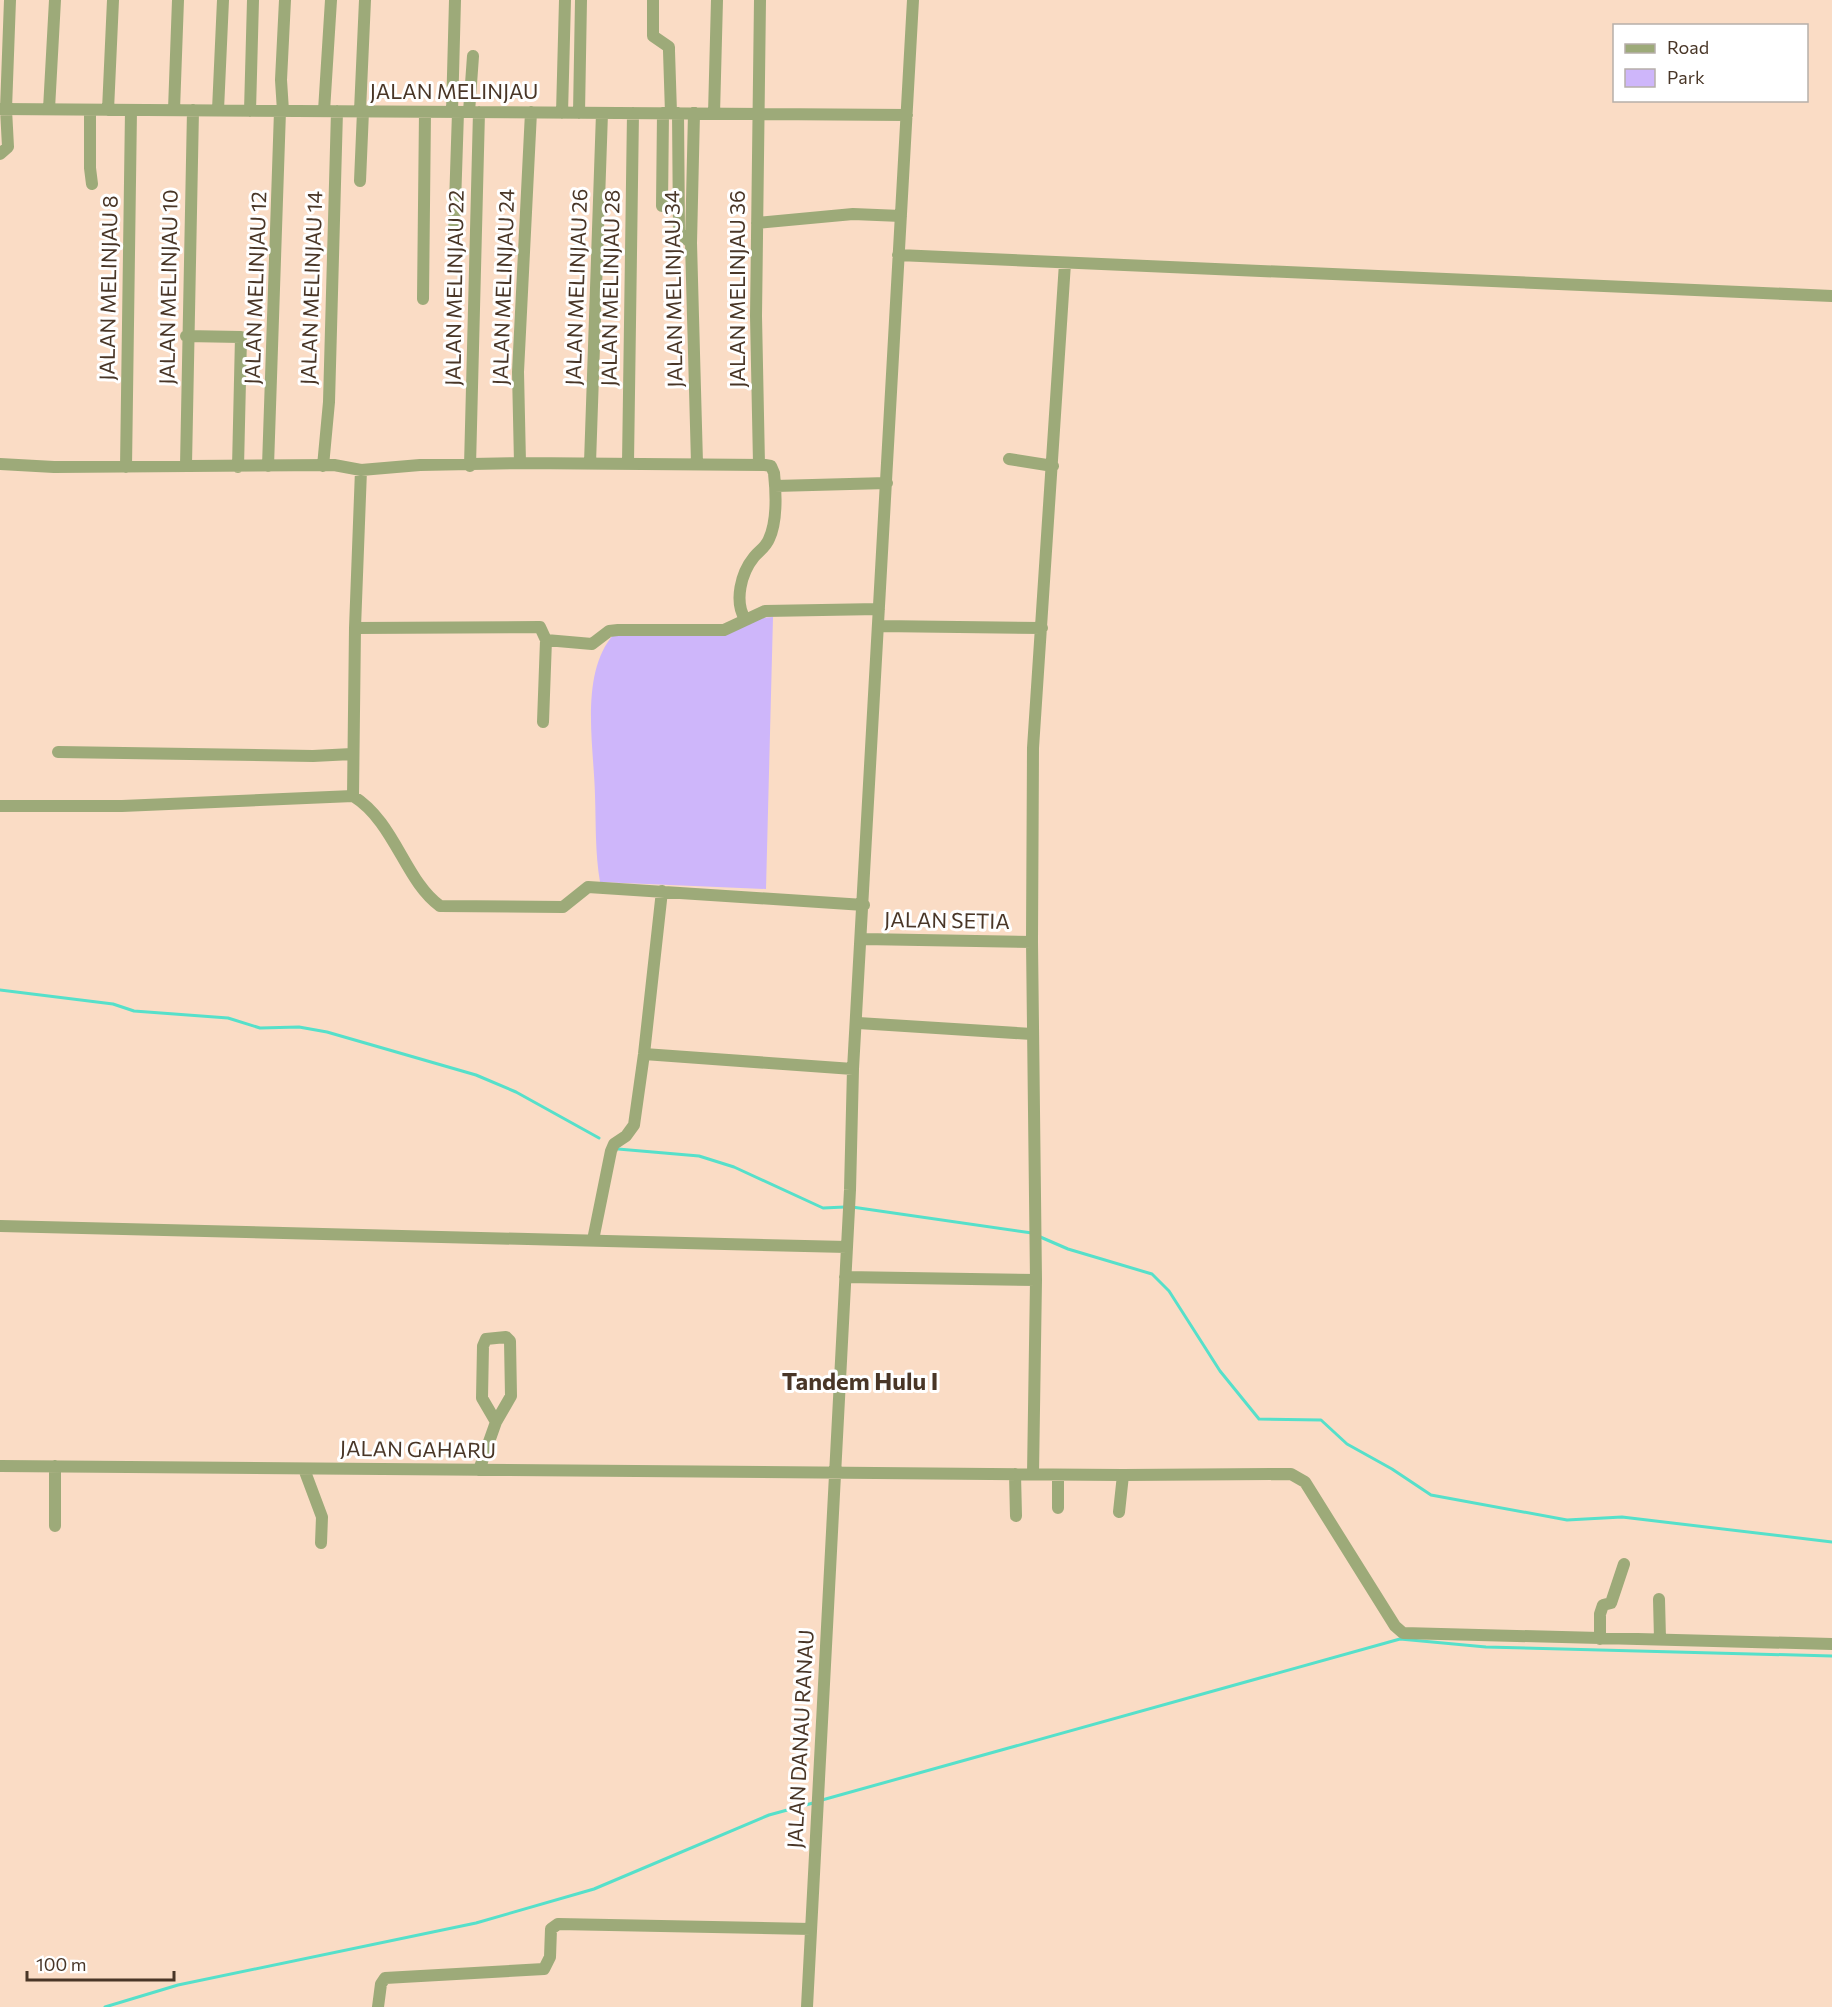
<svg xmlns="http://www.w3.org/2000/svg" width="1832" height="2007" font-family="Commissioner,sans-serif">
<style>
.green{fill:#ceb6fa}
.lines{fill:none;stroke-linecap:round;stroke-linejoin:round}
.stream{stroke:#56e0ca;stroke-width:3}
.minor{stroke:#9daa79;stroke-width:12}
.labels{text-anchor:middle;stroke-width:6;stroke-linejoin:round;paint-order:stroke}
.street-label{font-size:21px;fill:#493627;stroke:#fff}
.quarter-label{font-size:24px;font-weight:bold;fill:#493627;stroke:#fff}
</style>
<rect width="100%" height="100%" fill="#fadcc5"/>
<path class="green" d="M773,617L766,889L600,882C595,853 596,824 595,795C594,747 579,673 614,634L730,631L757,618Z"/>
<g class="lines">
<path class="stream" d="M0,990L113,1004L134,1011L228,1018L260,1028L299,1027L327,1032L476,1075L516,1092L599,1138
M618,1149L699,1156L734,1167L823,1208L845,1207
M852,1207L1032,1233
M1038,1236L1068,1249L1152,1274L1169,1291L1220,1371L1259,1419L1321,1420L1347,1444L1392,1469L1431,1495L1567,1520L1622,1517L1832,1542
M822,1800L1400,1639L1486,1647L1832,1656
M105,2007L178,1985L476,1923L594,1889L769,1815L813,1803"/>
<path class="minor" d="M653,0V36L669,47V51L671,113
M0,109L907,115
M49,109L55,0
M90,110V168L92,184
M108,110L113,0
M174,110L178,0
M218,110L223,0
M250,111L253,0
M283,111L281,80L285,0
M324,111L331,0
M360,111L365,0
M452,112L455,0
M469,112L473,56
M562,113L565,0
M579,113L581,0
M678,113L679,232L691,243
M694,113L691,243L697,463
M714,114L717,0
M0,154L8,147L6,109L10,0
M360,181L363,111
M662,206L663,113
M757,223L853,214L901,216
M454,235L458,112
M898,255L1832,296
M423,299L425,112
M186,336L241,337L238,467
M1009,459L1053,466
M520,463L518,372L531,112
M590,463L602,113
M628,463L633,113
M0,464L54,467L334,465L361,470L420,465L520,463L765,465L771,466L774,473C776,492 777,522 769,539C766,547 759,551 754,557C741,573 734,601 745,619
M759,464L756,316L760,0
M186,465L193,110
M268,466L280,111
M323,466L329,402L337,111
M470,466L479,112
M126,467L131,110
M775,486L887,483
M879,626L1042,628
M355,628L361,470
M546,640L592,644L609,631L618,630H724L765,611L879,609
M58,752L313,756L352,754
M353,796L355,628L540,627L546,640L543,722
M0,806H122L353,796C395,822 405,881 440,906L563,907L588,887L864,905
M863,939L1032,942
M858,1023L1032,1034
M644,1054L853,1069
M0,1226L847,1247
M593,1240L611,1151L614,1144L626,1136L634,1125L644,1054L662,891
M845,1277L1036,1280
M0,1466L1123,1475L1291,1474L1305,1482L1395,1626L1403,1633L1832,1644
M304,1469L322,1517L321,1543
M479,1470L496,1422L511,1396L510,1341L506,1337L486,1339L483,1346L482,1398L496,1422
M1015,1474L1016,1516
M1033,1474L1036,1280L1032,942L1033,748L1065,263
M1058,1508V1475
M1119,1512L1123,1475
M55,1526V1466
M1659,1599L1660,1639
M1600,1639V1614L1603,1605L1611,1603L1624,1564
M378,2007L381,1984L385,1978L544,1969L550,1957L551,1929L558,1924L811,1929
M807,2007L850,1190L853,1069L913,0"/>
</g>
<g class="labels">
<g class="street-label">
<text x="454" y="99">JALAN MELINJAU</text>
<text transform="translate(169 287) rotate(-89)" y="7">JALAN MELINJAU 10</text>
<text transform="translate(504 287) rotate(-88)" y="7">JALAN MELINJAU 24</text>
<text transform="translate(577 287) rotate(-88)" y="7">JALAN MELINJAU 26</text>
<text transform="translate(109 288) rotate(-89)" y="7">JALAN MELINJAU 8</text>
<text transform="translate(256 288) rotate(-88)" y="7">JALAN MELINJAU 12</text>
<text transform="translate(312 288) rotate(-88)" y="7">JALAN MELINJAU 14</text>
<text transform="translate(455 288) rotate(-89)" y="7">JALAN MELINJAU 22</text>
<text transform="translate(611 288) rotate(-89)" y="7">JALAN MELINJAU 28</text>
<text transform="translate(674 289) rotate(-91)" y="7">JALAN MELINJAU 34</text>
<text transform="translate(738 289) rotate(-90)" y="7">JALAN MELINJAU 36</text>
<text transform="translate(947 921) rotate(1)" y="7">JALAN SETIA</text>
<text transform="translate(418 1450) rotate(1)" y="7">JALAN GAHARU</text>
<text transform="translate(801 1739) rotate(-87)" y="7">JALAN DANAU RANAU</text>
</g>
<g class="quarter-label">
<text x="860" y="1390">Tandem Hulu I</text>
</g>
</g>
<rect x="1613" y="24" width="195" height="78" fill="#ffffff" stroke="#b6afa9" stroke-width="1.5"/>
<rect x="1625" y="44" width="30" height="9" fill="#9daa79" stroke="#b6afa9" stroke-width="1.5"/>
<text x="1667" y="54" font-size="18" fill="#493627">Road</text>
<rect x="1625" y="69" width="30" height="18" fill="#ceb6fa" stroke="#b6afa9" stroke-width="1.5"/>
<text x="1667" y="84" font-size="18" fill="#493627">Park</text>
<path d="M27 1971v9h147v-9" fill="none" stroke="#493627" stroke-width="3"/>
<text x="36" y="1971" font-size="18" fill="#493627" stroke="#ffffff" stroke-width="4.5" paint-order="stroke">100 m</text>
</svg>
